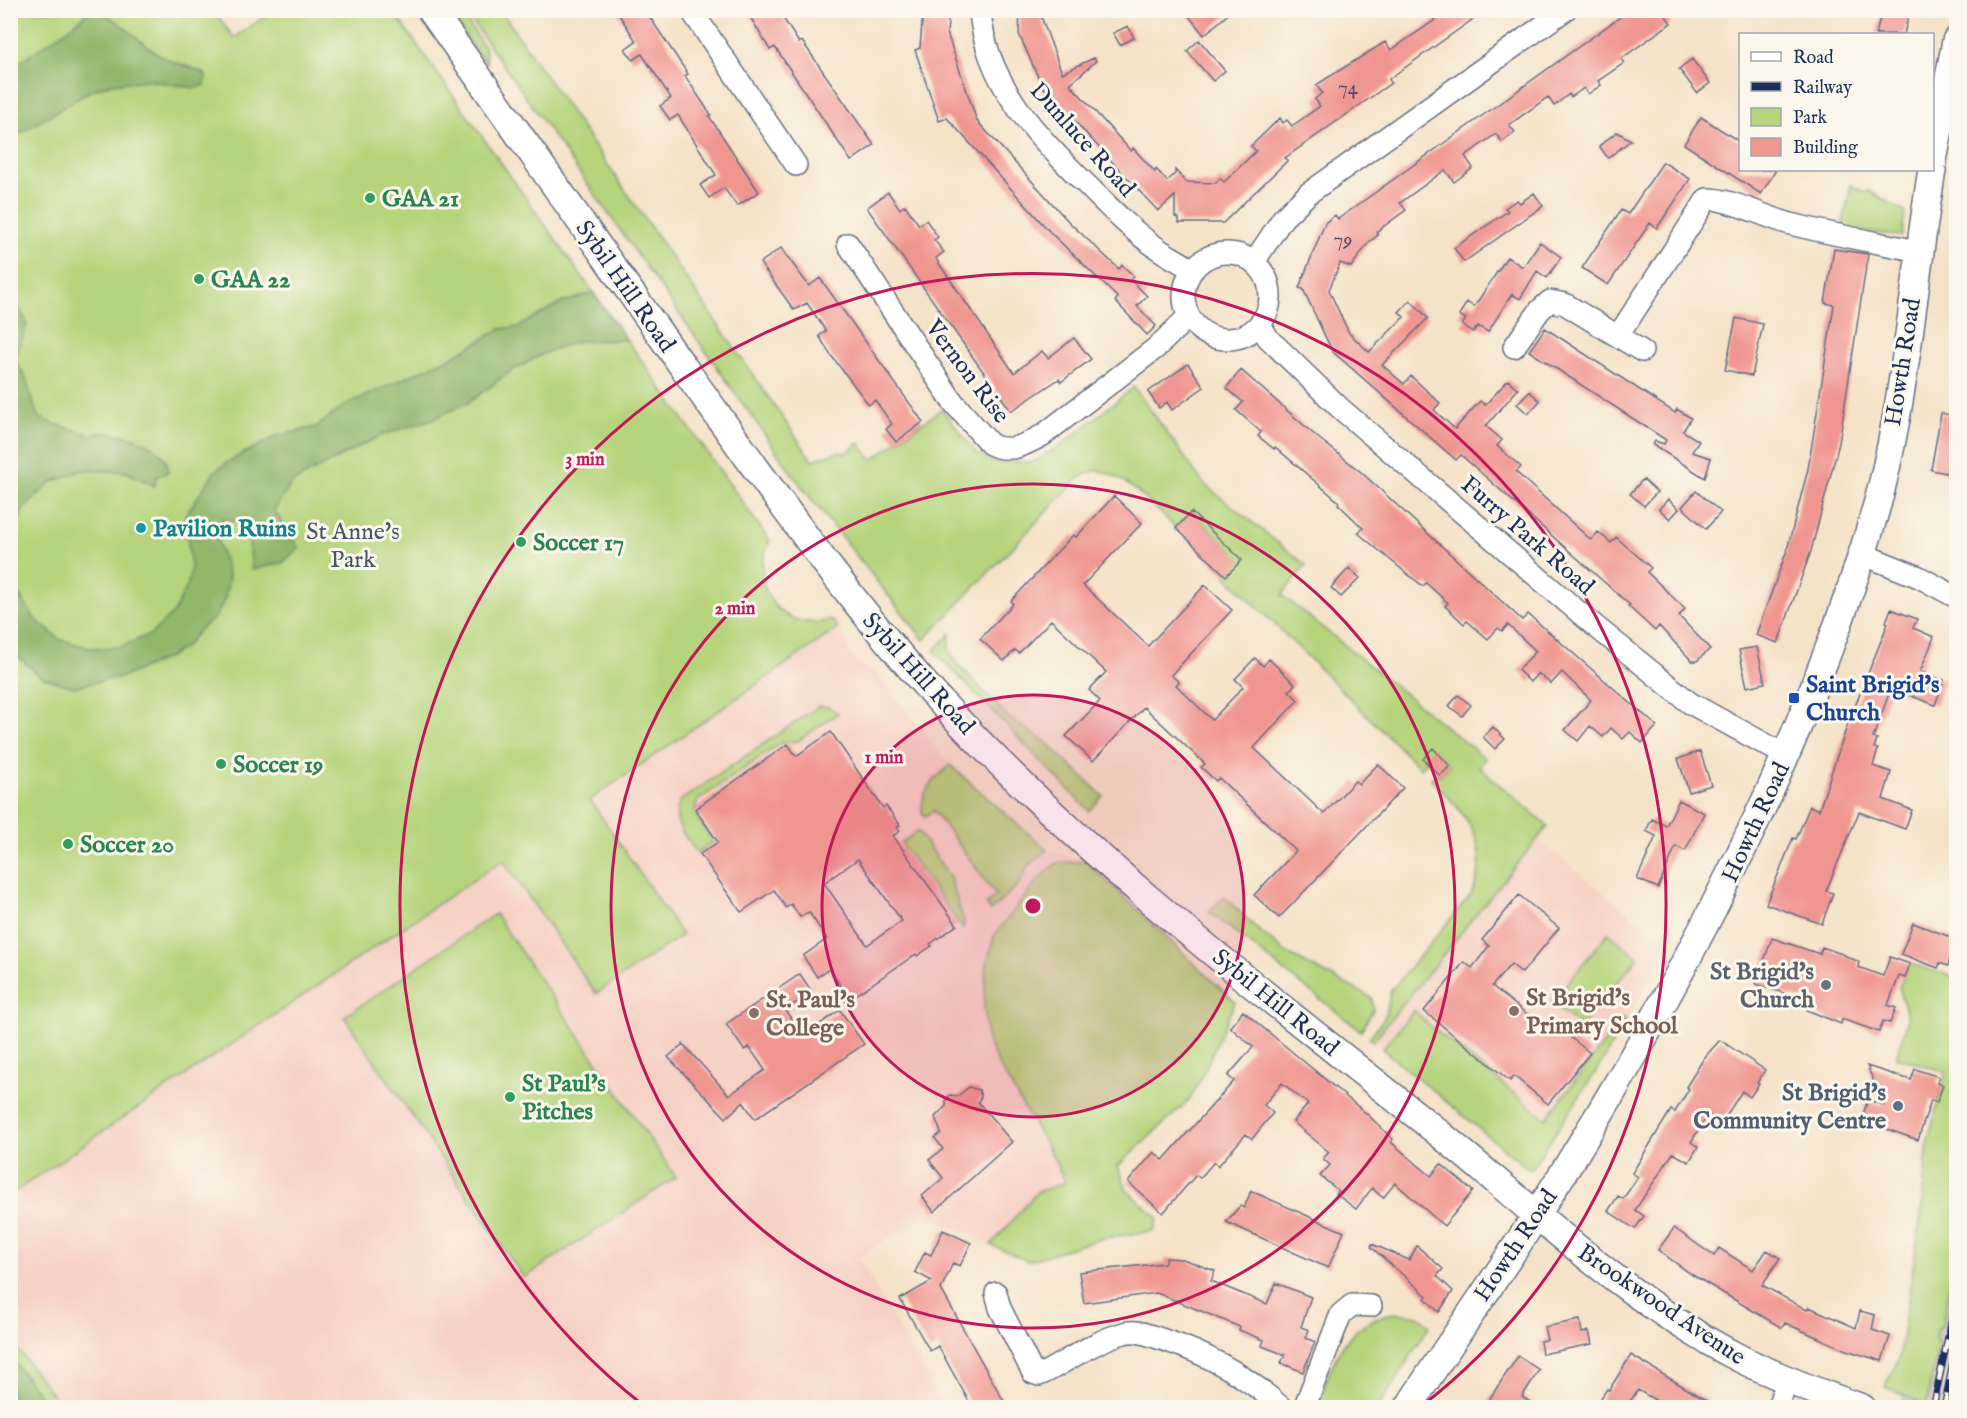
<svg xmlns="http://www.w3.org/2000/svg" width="1967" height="1418" font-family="'IM FELL English',serif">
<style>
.built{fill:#f6d2c5}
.industrial{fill:#d1bfbf}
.green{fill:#b5d47b;stroke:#68826c;stroke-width:1.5}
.forest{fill:#90b66b;stroke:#567264;stroke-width:1.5}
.building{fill:#f09691;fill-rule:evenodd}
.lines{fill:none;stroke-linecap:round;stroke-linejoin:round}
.minor-casing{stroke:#676e83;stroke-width:24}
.major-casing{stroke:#676e83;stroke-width:30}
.minor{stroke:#fff;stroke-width:21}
.major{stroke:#fff;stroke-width:27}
.rail-casing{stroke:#1b2f5e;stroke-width:7}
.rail{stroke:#fbf7ec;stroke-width:4.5;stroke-dasharray:14;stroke-linecap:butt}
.ring{fill:none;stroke:#c2185b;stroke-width:3}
.leisure-dot{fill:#2e9e5b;stroke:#fbf7ec;stroke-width:2}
.culture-dot{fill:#0f9aa8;stroke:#fbf7ec;stroke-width:2}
.transit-dot{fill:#1a4fb4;stroke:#fbf7ec;stroke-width:2}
.worship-dot{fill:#6b7280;stroke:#fbf7ec;stroke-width:2}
.education-dot{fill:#8d6e63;stroke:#fbf7ec;stroke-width:2}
.service-dot{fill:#5c6f8a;stroke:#fbf7ec;stroke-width:2}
.labels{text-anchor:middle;stroke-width:6;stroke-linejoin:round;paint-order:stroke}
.number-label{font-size:21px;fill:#50496b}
.street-label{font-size:24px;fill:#1b2f5e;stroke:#fbf7ec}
.leisure-label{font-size:24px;font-weight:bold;fill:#27864d;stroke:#fbf7ec;text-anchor:start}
.culture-label{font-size:24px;font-weight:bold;fill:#0d838f;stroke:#fbf7ec;text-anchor:start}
.park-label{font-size:24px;fill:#425865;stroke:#fbf7ec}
.transit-label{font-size:24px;font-weight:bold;fill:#164399;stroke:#fbf7ec;text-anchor:start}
.worship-label{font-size:24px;font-weight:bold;fill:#5b616d;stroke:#fbf7ec;text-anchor:end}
.education-label{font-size:24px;font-weight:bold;fill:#785e54;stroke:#fbf7ec;text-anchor:start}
.service-label{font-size:24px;font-weight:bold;fill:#4e5e75;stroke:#fbf7ec;text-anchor:end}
.centre{fill:#c2185b;stroke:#fbf7ec;stroke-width:3}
.ring-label{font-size:18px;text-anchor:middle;font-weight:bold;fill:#c2185b;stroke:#fbf7ec;stroke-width:6;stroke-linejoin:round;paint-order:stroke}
</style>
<rect width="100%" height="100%" fill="#fbf7ec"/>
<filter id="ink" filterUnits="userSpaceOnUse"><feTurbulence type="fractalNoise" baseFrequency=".0167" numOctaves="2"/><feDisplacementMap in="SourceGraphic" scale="12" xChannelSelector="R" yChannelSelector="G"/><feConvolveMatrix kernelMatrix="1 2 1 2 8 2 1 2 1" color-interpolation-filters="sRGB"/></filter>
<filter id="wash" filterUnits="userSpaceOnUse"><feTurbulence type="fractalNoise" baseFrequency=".008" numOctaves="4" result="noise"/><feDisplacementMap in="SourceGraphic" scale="24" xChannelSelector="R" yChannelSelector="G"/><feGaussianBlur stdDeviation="1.35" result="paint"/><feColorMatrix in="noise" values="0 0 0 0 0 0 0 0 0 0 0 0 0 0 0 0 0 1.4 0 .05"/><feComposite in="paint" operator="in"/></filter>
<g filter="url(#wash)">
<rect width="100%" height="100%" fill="#f5e3c9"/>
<path class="built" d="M838,628L847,640L849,653L860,665L873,670L950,765L1047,850L1086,861L1235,1002L1200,1081L1189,1100L1118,1166L1127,1190L1158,1218L1154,1231L1103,1238L1028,1261L925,1215L901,1233L898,1232L859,1258L944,1407H62L11,1341V1194Z
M1538,839L1669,946L1599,1067L1532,1168L1526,1167L1373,1041Z"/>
<path class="industrial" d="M1956,1034V1407H1900L1903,1396L1885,1387L1899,1358L1921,1216L1928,1141Z"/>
<path class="green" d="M24,11H214L234,38L273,11H393L770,541C747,587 780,634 832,620L838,628L590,800L682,935L596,994L503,860L11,1194V22Z
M448,11H460L485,48L487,63L472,46Z
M465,11H501L812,460L838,452L846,453L859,443L872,460L942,409L977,454L993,462H1034L1063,444L1134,387L1204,484L1306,565L1282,595L1486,759L1479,767L1548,826L1373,1041L1369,1038L1385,1017L1391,990L1471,895C1495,844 1465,814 1431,779L1437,773L1440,776L1450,766L1433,749L1423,758L1426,762L1420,768L1226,576L1241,560L1192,512L1176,528C1158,511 1120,469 1095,471C1086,472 1080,478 1074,483L924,640L801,486Z
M1851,185L1866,193L1869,191L1905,212L1902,236L1846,230L1843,223Z
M950,634L949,649L958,665L1009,718L1045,741L1103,796L1089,811L934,651Z
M819,706L829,707L838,713L798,741L781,743L697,801L694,813L713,842L697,853C685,836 670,822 680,801Z
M950,765L1047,850L1027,867L1020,883L990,911L986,905L996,895L934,811L925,816L922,813C920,790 935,779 950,765Z
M918,831L950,877L964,922L963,929L901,843Z
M1086,861L1235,1002L1200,1081L1189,1100L1118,1166L1127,1190L1158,1218L1154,1231L1103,1238L1028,1261L991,1245L1037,1192L1065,1183L1055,1160L998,1064L987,1040L984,1006L986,968L994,936L1038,880L1057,863Z
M1224,896L1256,928L1288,954L1372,998L1373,1010L1361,1031L1209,912Z
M495,914L676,1177L524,1278L344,1017Z
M1608,933L1638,957L1581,1027L1551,1003Z
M1910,964L1956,977V1254L1942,1326L1937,1329L1935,1337L1939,1344L1926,1405L1885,1387L1899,1358L1921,1216L1928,1141L1946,1072L1896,1057L1908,1019L1899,986Z
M1414,1010L1429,1025L1546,1119L1623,1018L1626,1020L1599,1067L1532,1168L1526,1167L1382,1049Z
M1394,1313L1419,1316L1430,1325L1379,1407H1318C1331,1364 1344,1322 1394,1313Z
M11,1341L62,1407H11Z"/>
<path class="forest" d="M98,11C127,23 145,50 171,61C184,66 194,67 206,75L205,85L194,88L147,80L110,84L90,91L11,139V68L68,29L86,14Z
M10,266L14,271L11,291L27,323L15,360L26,379L37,415L46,421L90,435C111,427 171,443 168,472L156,477L155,486L127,472L83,470L50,483L22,511L12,543V574L17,592L34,618L59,639L89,648L120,647L151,634L174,612L188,584L191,567L185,516L215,471L231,460L277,436L316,427L347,404L452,357L500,329L518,327L558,304L593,293L627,340L580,341L551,350L513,370L469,402L433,419L382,435L322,466L292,483L274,510L299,548L282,563L252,570L247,524L222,518L217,538L229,577L225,599L215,618L199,630L186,646L169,657L125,676L73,687L41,677L13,652L11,646Z
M10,1357L49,1407H11Z"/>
<g id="blocks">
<path class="building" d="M616,10H645L688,74L685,76L711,115L709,116L759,192L737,206L724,188L709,198L700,185L716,175L678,115L670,120L660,106L671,98L642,54L633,60L625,49L636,41Z
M746,10H778L799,43L802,41L874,145L851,161L775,47L770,50Z
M923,10H949L947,33L977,121L1069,222L1119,269L1122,265L1134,276L1131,280L1147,296L1137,306L1156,326L1147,335L1115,301L1118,298L1050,232L947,118L939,121L915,50L920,48Z
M1020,10H1042V19L1062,73L1094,58L1096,61L1070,84L1131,151L1133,148L1155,172L1156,169L1167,181L1175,174V170L1186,182L1216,183L1220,178L1224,182L1256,151L1251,146L1280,118L1283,123L1287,120L1292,126L1320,106L1315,99L1322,93L1316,85L1385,42L1391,50L1435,20L1428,10H1486L1389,79L1391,83L1285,158L1288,160L1223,223H1179V218L1175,217V196L1158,211L1042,86L1019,34Z
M1184,10H1233L1204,35Z
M1630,10H1662L1671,23L1621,59L1624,63L1598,81L1601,85L1588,94L1584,88L1571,97L1569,94L1554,106L1548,97L1509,125L1515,132L1502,142L1496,134L1465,156L1473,168L1454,182L1445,170L1400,203L1406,210L1376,232L1378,235L1369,242L1351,267L1340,263L1329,290L1349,333L1369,352L1404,317L1399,312L1410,300L1428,318L1382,365L1404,384L1411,376L1440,403L1434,410L1455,429L1480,401L1485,405L1508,380L1518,389L1486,426L1502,440L1497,446L1521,467L1516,472L1591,540L1598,532L1611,543L1616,537L1651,568L1647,572L1685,609L1679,616L1710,649L1697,661H1692L1659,626L1655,631L1628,606L1630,605L1461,455L1456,460L1332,351L1303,289L1299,288L1325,223L1335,215L1338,219Z
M1882,10H1910L1904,34H1876Z
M1128,26L1134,38L1120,45L1113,33Z
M1199,40L1225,71L1213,81L1187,51Z
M1692,59L1710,83L1697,93L1679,69Z
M1701,117L1740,142V170H1776L1761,194L1684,144Z
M1617,132L1631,140L1608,158L1599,146Z
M1663,162L1690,179L1657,228L1650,223L1608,285L1582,268L1621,210L1628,214Z
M888,192L900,209L905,205L919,225L926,220L938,237L934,240L944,252L936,258L938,262L1014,373L1042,351L1048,358L1074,338L1091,359L1061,382L1059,379L1011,411L867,208Z
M1534,193L1543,206L1464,262L1454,248L1508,211L1505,208L1517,200L1520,203Z
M1540,242L1561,257L1547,278L1537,271L1520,299L1512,294L1488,332L1478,326L1473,332L1462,325L1466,319L1459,315L1467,302L1474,307L1507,257L1523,267Z
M781,248L809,286L820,278L923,422L896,442L886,429L892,424L875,400L869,405L830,354L819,336L826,331L807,303L794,310L760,263Z
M1834,249L1868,254L1839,443L1811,551L1778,643L1756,635L1787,550L1808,469L1834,305L1825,303Z
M1736,318L1763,324L1752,376L1725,370Z
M1545,328L1675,413L1677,409L1691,418L1683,431L1699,441L1692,452L1711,458L1705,478L1653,445L1655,441L1664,444L1666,440L1529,351Z
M1188,364L1204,387L1172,410L1167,402L1159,408L1148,392Z
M1241,370L1316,436L1361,472L1522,620L1528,614L1657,726L1642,743L1630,732L1623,739L1611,728L1603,737L1590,726L1578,741L1565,730L1591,700L1562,672L1551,684L1538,673L1530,682L1518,670L1536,651L1508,625L1502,631L1498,628L1488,639L1467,621L1464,624L1445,606L1448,603L1426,583L1423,586L1411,577L1358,533L1363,528L1338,504L1339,502L1275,447L1274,449L1258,436L1261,432L1236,410L1243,402L1226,388Z
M1529,391L1540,401L1528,414L1517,404Z
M1941,413L1956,416V475L1931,470Z
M1643,479L1657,492L1644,506L1630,494Z
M1696,491L1721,512L1706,529L1682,507Z
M1114,496L1142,523L1083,585L1148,646L1205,585L1232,610L1171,675L1179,682L1176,685L1212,720L1243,687L1235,679L1255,658L1263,666L1269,659L1295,684L1289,691L1298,700L1254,748L1324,814L1355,781L1359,784L1378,764L1403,788L1279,918L1254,895L1296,851L1219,778L1216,781L1201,767L1205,764L1144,707L1093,761L1066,736L1100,701L1089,690L1106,672L1051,620L1019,653L1015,650L1004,661L980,639L1013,604L1011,601L1073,535L1076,537Z
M1668,499L1679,509L1670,519L1659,509Z
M1191,512L1242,560L1226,576L1176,528Z
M1349,568L1360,578L1341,597L1331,588Z
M1891,609L1917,619L1913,628L1934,637L1920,672L1944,680L1935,705L1891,688L1873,738L1877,739L1874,748L1878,749L1873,766L1891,772L1883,799L1912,810L1905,829L1859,812L1826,891L1833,893L1822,924L1766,904L1793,838L1796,839L1810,806L1819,810L1846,729L1888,623L1886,622Z
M1757,647L1765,683L1747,687L1739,650Z
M1458,695L1471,705L1462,716L1449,706Z
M1493,727L1505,739L1495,749L1483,737Z
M831,732L883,808L886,806L900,825L897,827L900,831L893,836L957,925L930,944L932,946L917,956L916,954L850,999L829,969L817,977L803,956L827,939L809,912L800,917L791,904L786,908L774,890L741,912L700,854L718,842L695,809L788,744L796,756ZM858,859L902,921L867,945L824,883Z
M1433,748L1450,766L1440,776L1423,759Z
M1700,751L1711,785L1689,792L1678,759Z
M1679,800L1704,813L1685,851L1676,846L1658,888L1637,879L1656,836L1646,831L1652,819L1666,826Z
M1519,895L1559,928L1522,973L1511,964L1492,986L1548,1031L1554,1024L1590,1053L1548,1104L1514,1076L1510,1081L1424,1011L1464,962L1472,968L1489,946L1482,940Z
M1913,923L1956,939L1948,966L1940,963L1938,968L1901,954Z
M1772,938L1820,954L1822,947L1842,954L1859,962L1858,967L1883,976L1890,957L1910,964L1905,978L1899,976L1888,1005L1896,1008L1890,1023L1883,1021L1879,1032L1842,1019L1841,1024L1807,1010L1810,1002L1756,984Z
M800,974L812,992L785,1010L803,1036L840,1010L864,1044L755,1119L743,1102L726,1118L668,1057L683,1044L729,1095L765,1070L749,1047L744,1050L726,1024Z
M1243,1011L1367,1114L1393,1139L1391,1142L1431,1176L1441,1164L1473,1191L1444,1226L1395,1183L1383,1198L1372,1188L1356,1209L1336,1194L1339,1191L1320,1176L1330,1165L1323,1159L1329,1152L1293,1122L1308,1104L1282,1083L1264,1105L1273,1113L1252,1139L1246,1134L1218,1166L1214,1162L1200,1178L1196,1175L1163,1213L1128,1182L1154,1152L1163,1160L1234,1081L1228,1076L1253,1047L1230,1027Z
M1720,1040L1765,1070L1757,1083L1759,1084L1750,1097L1742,1091L1721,1124L1708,1115L1691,1142L1698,1147L1689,1162L1673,1153L1635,1210L1644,1216L1635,1229L1608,1211L1618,1196L1623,1199L1638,1177L1632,1173L1671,1110L1675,1112L1689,1089L1686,1087L1704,1058Z
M1867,1066L1911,1080L1915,1069L1939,1077L1937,1083L1943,1085L1937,1102L1931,1100L1918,1140L1861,1120L1868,1100L1884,1105Z
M969,1087L979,1090L981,1097L978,1102L1012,1142L934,1212L922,1196L943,1178L929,1160L943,1149L935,1138L941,1133L935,1117L946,1106V1099L950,1095L958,1096Z
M1251,1191L1344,1232L1328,1268L1226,1222L1240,1206L1244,1208Z
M1674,1228L1714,1256L1719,1248L1753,1270L1767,1250L1780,1258L1762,1285L1807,1310L1809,1307L1856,1328L1860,1311L1875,1315L1872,1330L1890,1336L1882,1361L1846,1350L1785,1323L1782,1328L1691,1274L1658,1250Z
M943,1230L971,1243L960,1266L953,1263L941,1289L1007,1407H972L938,1346L930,1351L900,1299L932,1281L915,1272L925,1252L931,1255Z
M1372,1244L1409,1260L1417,1246L1443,1269L1437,1276L1453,1291L1439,1312L1425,1298L1427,1296L1371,1247Z
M1166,1258L1183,1259L1215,1271L1211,1281L1267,1304L1276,1283L1311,1297L1301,1327L1309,1330L1306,1338L1315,1342L1303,1372L1281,1363L1285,1355L1262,1346L1264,1340L1239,1330L1240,1327L1157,1293L1084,1303L1079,1272L1165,1263Z
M1580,1320L1582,1333L1589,1331L1592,1344L1542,1354L1540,1341L1547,1340L1544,1327Z
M1631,1355L1717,1407H1667L1638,1390L1626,1407H1595L1607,1389L1609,1390Z
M1518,1356L1539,1370L1522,1397L1538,1407H1484Z"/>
</g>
</g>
<g filter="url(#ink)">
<use href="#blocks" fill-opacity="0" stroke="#676e83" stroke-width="1.5"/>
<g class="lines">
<g class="minor-casing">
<path id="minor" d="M691,10L796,165
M980,10C985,84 1039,138 1089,187C1110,208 1132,231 1157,248C1168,256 1181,262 1193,270
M848,244L953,402L990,444C1009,454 1025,445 1043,435L1156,348L1189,316
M1184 296a43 43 0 1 1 86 0a43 43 0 1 1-86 0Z
M1254,262L1283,218L1309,193L1565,10
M1260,324L1268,338L1341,409L1595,626L1690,703L1785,755
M1618,336L1707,199C1727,197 1769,219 1791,224C1833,235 1876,242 1918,251
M1514,347L1540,310L1550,301L1565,304L1642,351
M1862,554L1919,577L1956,597
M996,1293L1000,1308L1033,1373L1039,1375L1046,1372C1070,1359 1097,1340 1124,1333C1137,1329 1151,1336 1164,1340C1208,1354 1247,1376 1282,1408
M1304,1408L1341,1314L1352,1305L1371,1306
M1778,1408L1786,1381"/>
</g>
<g class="major-casing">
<path id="major" d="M431,10C516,130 600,249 684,368C769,487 852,607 952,714C1096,867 1266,995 1430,1126C1530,1206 1624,1299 1739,1358C1779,1378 1820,1393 1862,1408
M1932,166L1956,41
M1408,1408C1450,1342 1496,1279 1537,1214C1624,1080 1701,940 1768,795C1812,697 1852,597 1880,494C1907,388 1914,277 1932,170"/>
</g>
<use href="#minor" class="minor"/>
<use href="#major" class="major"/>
<g class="rail-casing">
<path id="rail" d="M1933,1408L1956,1299
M1944,1408L1956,1347"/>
</g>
<use href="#rail" class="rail"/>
</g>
</g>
<circle cx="1033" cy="906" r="211" fill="#c2185b" fill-opacity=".12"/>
<g class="ring">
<circle cx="1033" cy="906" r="211"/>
<circle cx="1033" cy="906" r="422"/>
<path d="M643 1405A633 633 0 1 1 1423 1405"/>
</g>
<g class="leisure-dot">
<circle cx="370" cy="198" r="6"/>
<circle cx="199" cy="279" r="6"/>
<circle cx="521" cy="542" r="6"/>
<circle cx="221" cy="764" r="6"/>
<circle cx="68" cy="844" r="6"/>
<circle cx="510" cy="1097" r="6"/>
</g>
<circle class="culture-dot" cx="141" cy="528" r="6"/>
<rect class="transit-dot" x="1788" y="692" width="12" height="12" rx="3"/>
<circle class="worship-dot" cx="1826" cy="985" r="6"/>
<g class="education-dot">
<circle cx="1514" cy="1011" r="6"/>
<circle cx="754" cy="1013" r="6"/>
</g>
<circle class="service-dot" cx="1898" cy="1106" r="6"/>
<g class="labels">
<g class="number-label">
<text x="1348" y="94">74</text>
<text x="1343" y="246">79</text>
</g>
<g class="street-label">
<text transform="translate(1083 139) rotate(48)" y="8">Dunluce Road</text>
<text transform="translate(626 286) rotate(55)" y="8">Sybil Hill Road</text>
<text transform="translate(1902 362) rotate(-81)" y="8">Howth Road</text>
<text transform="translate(968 371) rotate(53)" y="8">Vernon Rise</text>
<text transform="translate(1528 535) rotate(41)" y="8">Furry Park Road</text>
<text transform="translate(919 673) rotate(48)" y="8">Sybil Hill Road</text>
<text transform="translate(1755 822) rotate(-65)" y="8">Howth Road</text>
<text transform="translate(1276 1002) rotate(39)" y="8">Sybil Hill Road</text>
<text transform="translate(1515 1245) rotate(-56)" y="8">Howth Road</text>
<text transform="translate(1662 1304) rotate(34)" y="8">Brookwood Avenue</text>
</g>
<g class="leisure-label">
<text x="382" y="206">GAA 21</text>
<text x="211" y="287">GAA 22</text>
<text x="533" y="550">Soccer 17</text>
<text x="233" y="772">Soccer 19</text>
<text x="80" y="852">Soccer 20</text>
<text x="522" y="1091">St Paul's<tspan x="522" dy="28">Pitches</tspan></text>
</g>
<g class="culture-label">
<text x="153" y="536">Pavilion Ruins</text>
</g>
<g class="park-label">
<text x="353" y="539">St Anne's<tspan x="353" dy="28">Park</tspan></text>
</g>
<g class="transit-label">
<text x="1806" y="692">Saint Brigid's<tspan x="1806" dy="28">Church</tspan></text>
</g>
<g class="worship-label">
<text x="1814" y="979">St Brigid's<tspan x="1814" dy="28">Church</tspan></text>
</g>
<g class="education-label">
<text x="1526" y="1005">St Brigid's<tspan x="1526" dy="28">Primary School</tspan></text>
<text x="766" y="1007">St. Paul's<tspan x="766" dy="28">College</tspan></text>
</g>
<g class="service-label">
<text x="1886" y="1100">St Brigid's<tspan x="1886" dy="28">Community Centre</tspan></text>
</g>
</g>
<circle cx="1033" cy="906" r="9" class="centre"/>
<g class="ring-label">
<text x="585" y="465">3 min</text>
<text x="735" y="614">2 min</text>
<text x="884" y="763">1 min</text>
</g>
<rect width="1967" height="1418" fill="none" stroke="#fbf7ec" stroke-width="36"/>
<rect x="1739" y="33" width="195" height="138" fill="#fbf7ec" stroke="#a1a7b3" stroke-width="1.5"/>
<rect x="1751" y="52" width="30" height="9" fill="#ffffff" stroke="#a1a7b3" stroke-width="1.5"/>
<text x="1793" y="63" font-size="18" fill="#1b2f5e">Road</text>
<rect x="1751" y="82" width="30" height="9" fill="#1b2f5e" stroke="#a1a7b3" stroke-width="1.5"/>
<text x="1793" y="93" font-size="18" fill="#1b2f5e">Railway</text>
<rect x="1751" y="108" width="30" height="18" fill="#b5d47b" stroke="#a1a7b3" stroke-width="1.5"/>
<text x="1793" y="123" font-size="18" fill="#1b2f5e">Park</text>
<rect x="1751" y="138" width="30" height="18" fill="#f09691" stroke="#a1a7b3" stroke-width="1.5"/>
<text x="1793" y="153" font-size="18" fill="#1b2f5e">Building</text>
</svg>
